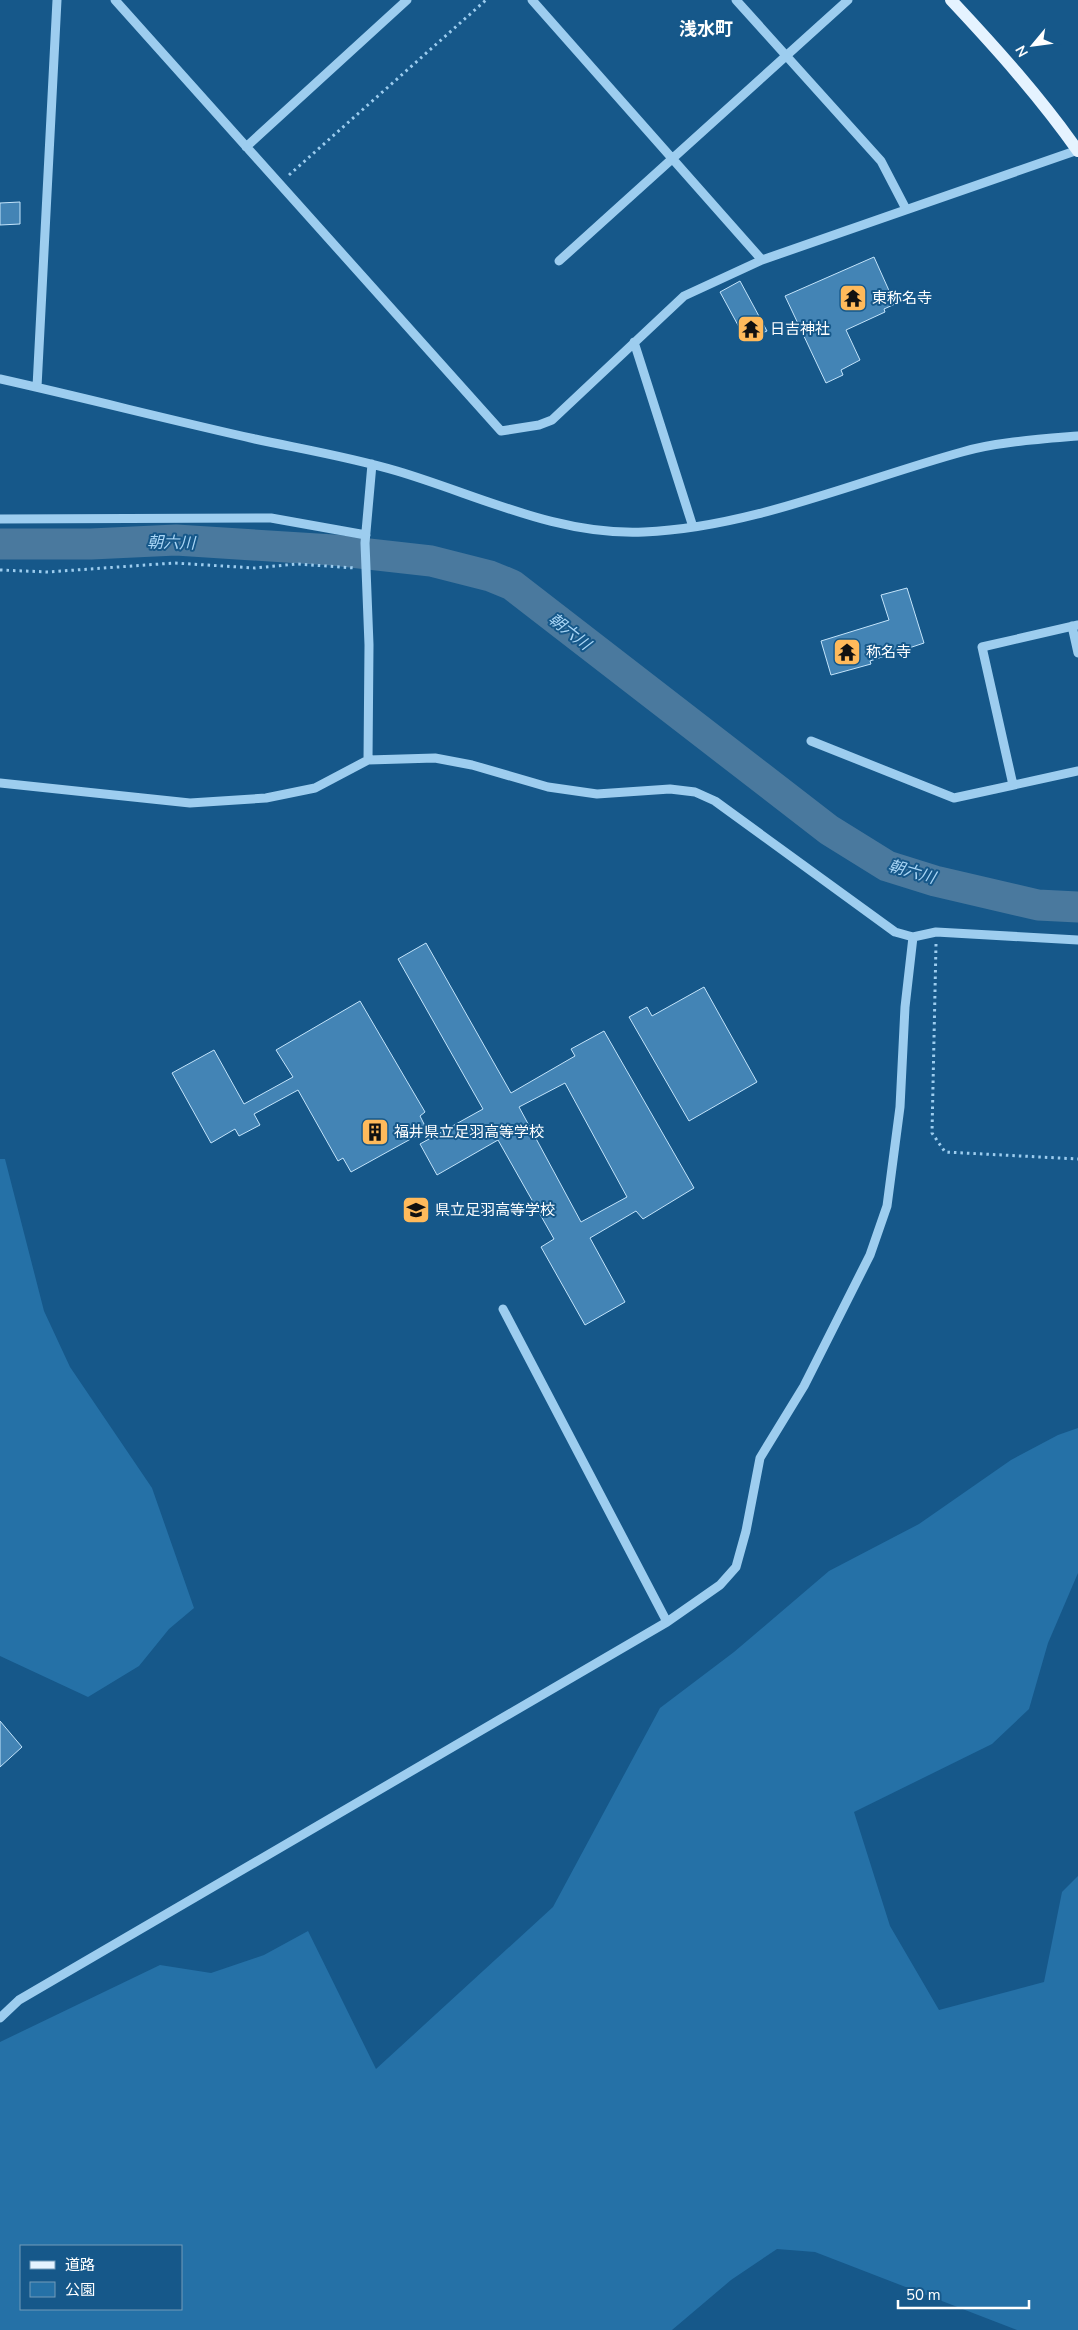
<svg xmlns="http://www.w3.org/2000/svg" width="1078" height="2330" font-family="'Nunito Sans','Noto Sans JP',sans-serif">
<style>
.green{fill:#2571a7;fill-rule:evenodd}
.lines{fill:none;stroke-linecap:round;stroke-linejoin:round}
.river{stroke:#4a799e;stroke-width:31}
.building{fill:#4384b5;stroke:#c3e4fb;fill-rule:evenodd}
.path{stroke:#9dcdef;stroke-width:3;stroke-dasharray:2.5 4;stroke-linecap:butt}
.minor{stroke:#9dcdef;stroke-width:9}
.major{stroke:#e5f3ff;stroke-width:12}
.labels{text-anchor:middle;stroke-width:4;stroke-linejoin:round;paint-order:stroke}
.poi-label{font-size:15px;fill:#fff;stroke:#16588a;text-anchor:start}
.water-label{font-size:16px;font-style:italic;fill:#a9d6f6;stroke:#16588a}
.quarter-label{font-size:18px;font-weight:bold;fill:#fff;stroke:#16588a}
</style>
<rect width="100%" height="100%" fill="#16588a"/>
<path class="green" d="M0,1159H5L44,1311L70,1367L152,1488L194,1608L169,1629L139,1666L88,1697L0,1656Z
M1078,1428V1573L1048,1643L1029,1709L992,1744L854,1812L890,1926L939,2010L1044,1982L1062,1892L1078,1876V2330H1017L815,2252L777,2249L731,2280L672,2330H0V2042L160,1965L211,1973L264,1955L308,1931L376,2069L553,1907L660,1708L734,1652L829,1571L919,1524L1011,1460L1058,1435ZM181,2246V2309H21V2246Z"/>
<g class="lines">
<path class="river" d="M0,544H91L176,540L333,550L431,561L490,576L512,585L829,830L887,866L935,881L1038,905L1078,907"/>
</g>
<path class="building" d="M20,202V224L0,225V203Z
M874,257L895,304L884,309L885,312L846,330L860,360L841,370L843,375L826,383L785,296Z
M740,281L767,331L746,340L720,292Z
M907,588L924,643L870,661L871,664L831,675L821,641L889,620L881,595Z
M426,943L511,1093L575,1056L571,1049L604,1031L694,1188L643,1219L636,1211L590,1238L625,1302L585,1325L541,1247L554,1239L498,1140L437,1175L420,1144L483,1109L398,959ZM565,1083L627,1197L581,1222L519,1107Z
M704,987L757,1082L689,1121L629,1017L647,1007L652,1016Z
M360,1001L425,1112L420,1116L427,1130L351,1172L343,1158L338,1161L298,1090L254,1114L260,1125L239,1136L235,1129L211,1143L172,1073L214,1050L244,1104L293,1077L276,1050Z
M0,1721L22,1747L0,1767Z"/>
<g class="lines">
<path class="path" d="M289,175L486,0
M0,570L48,572L174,563L255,568L297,564L355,568
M936,944L932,1133L945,1152L1078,1159"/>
<path class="minor" d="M115,0L501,431L539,425L552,420L684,296L762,260L1078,150
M532,0L762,260
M736,0L881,161L906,209
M246,147L407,0
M559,261L848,0
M634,342L693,527
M0,379C85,398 170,420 255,439C302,449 350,457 397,471C478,495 557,536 644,532C750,528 860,480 962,452C996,442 1042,439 1078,436
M37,387L57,0
M0,519L271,518L366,535
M1072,626L1078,653
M811,741L954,798L1078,771
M368,760L369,645L365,543L372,464
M0,783L190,803L266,798L315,788L368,760L435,758L472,765L548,787L597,794L670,789L695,792L715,801L895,932L913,937L936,932L1078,940
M1013,785L982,647L1078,625
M503,1309L667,1622
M0,2018L19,2000L667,1622L720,1585L736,1567L746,1531L760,1458L804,1386L870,1255L887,1206L900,1107L905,1007L913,937"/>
<path class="major" d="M951,0C996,48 1040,97 1078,151"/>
</g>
<defs>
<g id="temple-square" transform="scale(1.4375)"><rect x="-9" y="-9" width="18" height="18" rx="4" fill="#ffba5b" stroke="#16588a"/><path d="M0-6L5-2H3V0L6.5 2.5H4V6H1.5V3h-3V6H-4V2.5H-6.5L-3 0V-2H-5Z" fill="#111"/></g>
<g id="building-square" transform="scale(1.4375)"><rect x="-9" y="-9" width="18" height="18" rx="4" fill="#ffba5b" stroke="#16588a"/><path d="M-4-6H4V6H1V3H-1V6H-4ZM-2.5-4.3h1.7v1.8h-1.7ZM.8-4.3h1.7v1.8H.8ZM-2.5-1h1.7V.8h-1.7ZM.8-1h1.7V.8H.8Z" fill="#111"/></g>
<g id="school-square" transform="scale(1.4375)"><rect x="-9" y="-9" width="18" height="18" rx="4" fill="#ffba5b" stroke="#16588a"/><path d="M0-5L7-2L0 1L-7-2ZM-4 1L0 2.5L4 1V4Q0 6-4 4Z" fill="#111"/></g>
</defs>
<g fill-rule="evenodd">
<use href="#temple-square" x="853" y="298"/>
<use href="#temple-square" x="751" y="329"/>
<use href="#temple-square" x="847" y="652"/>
<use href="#building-square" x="375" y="1132"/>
<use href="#school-square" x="416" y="1210"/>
</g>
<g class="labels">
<g class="poi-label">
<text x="872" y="303">東称名寺</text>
<text x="770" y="334">日吉神社</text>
<text x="866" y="657">称名寺</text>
<text x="394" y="1137">福井県立足羽高等学校</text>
<text x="435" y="1215">県立足羽高等学校</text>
</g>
<g class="water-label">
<text transform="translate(171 542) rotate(1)" y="6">朝六川</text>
<text transform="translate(570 631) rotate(38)" y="6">朝六川</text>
<text transform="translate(912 871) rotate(16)" y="6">朝六川</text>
</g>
<g class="quarter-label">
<text x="706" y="35">浅水町</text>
</g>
</g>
<rect x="20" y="2245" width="162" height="65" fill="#16588a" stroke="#739bb9"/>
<rect x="30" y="2261" width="25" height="8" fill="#e5f3ff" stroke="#739bb9"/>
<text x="65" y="2270" font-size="15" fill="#ffffff">道路</text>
<rect x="30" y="2282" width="25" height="15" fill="#2571a7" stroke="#739bb9"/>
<text x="65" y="2295" font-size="15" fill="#ffffff">公園</text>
<g transform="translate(1033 45) rotate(241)" stroke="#16588a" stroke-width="4" paint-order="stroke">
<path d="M0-4L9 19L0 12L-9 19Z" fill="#ffffff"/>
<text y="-8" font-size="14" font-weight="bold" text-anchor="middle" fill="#ffffff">N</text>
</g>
<path d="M898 2300v8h131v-8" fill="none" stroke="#ffffff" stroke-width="2.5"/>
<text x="906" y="2300" font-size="15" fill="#ffffff" stroke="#16588a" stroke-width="4" paint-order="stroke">50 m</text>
</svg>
